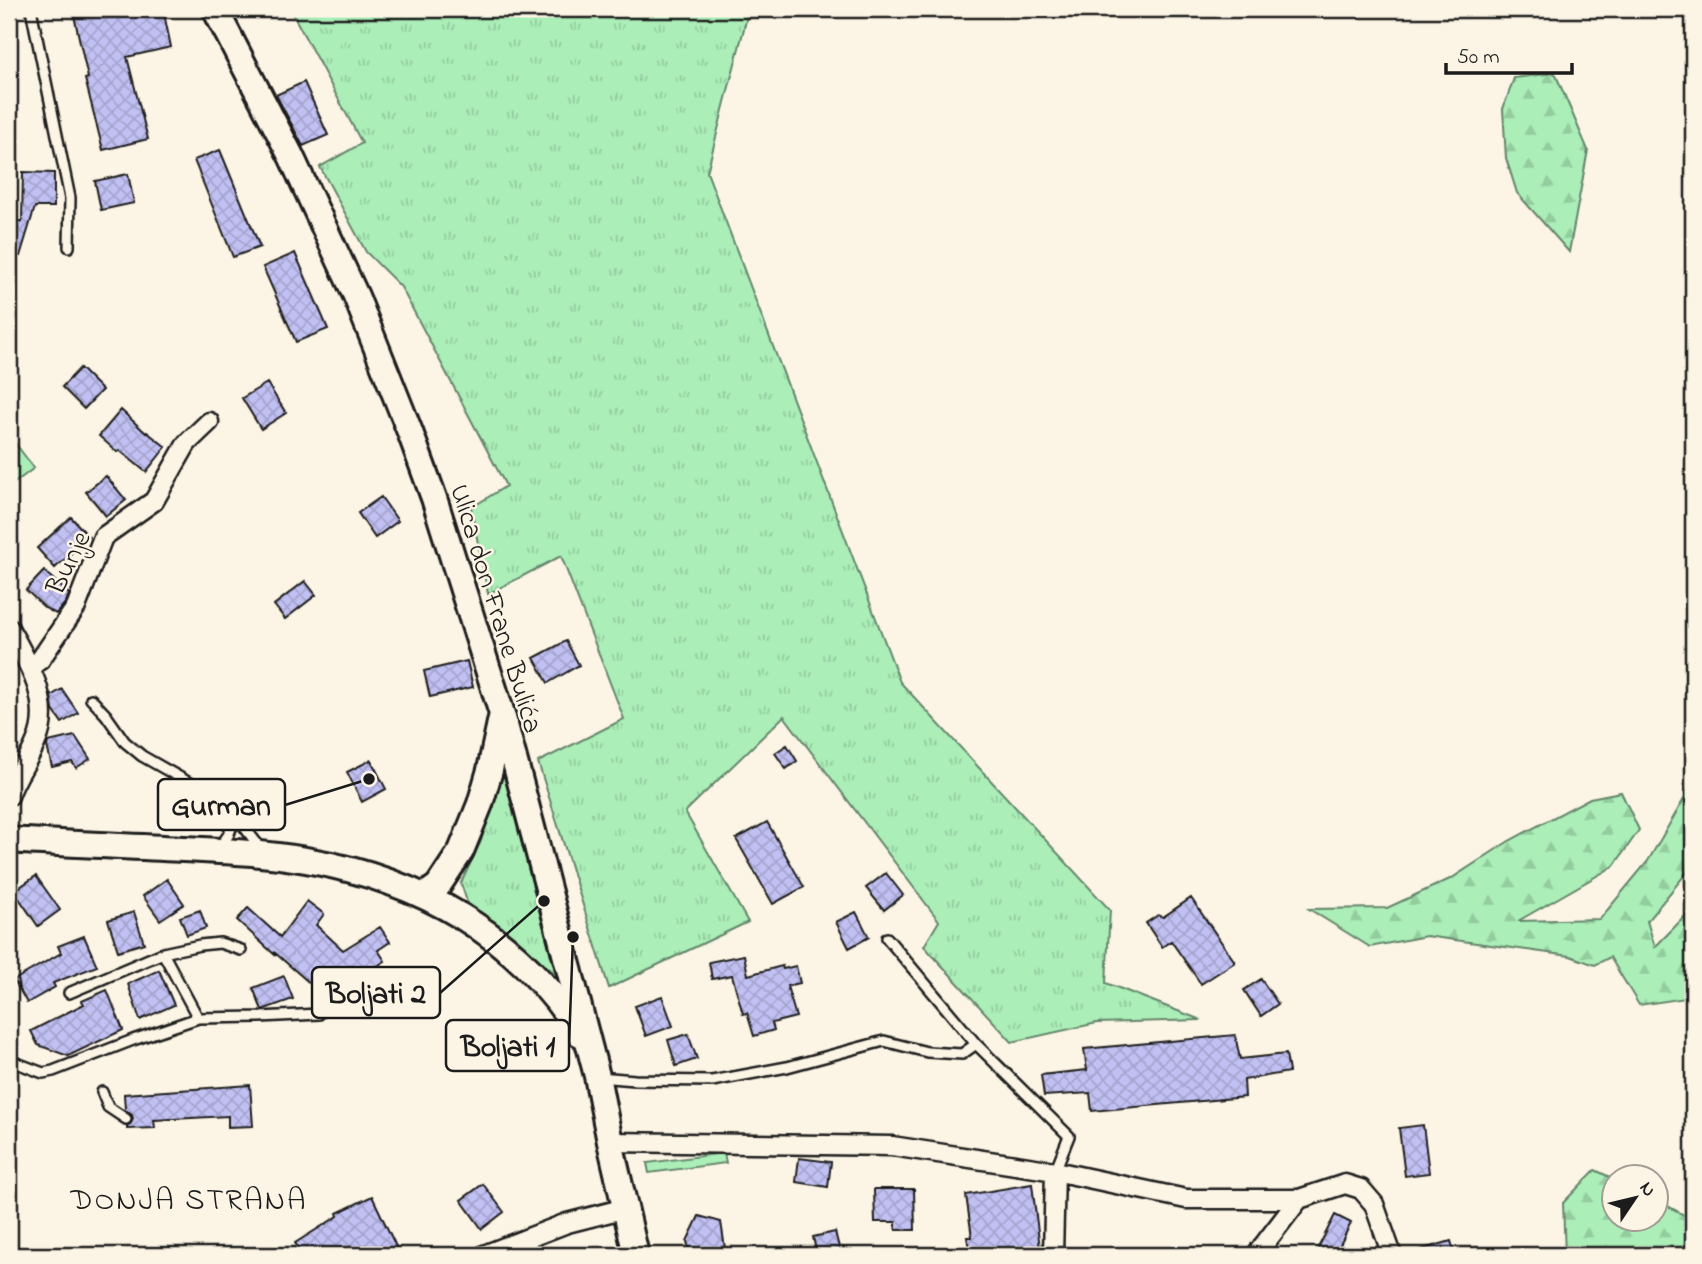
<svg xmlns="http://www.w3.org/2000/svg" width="1702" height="1264" font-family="'Indie Flower',sans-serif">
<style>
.grass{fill:url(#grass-tufts);stroke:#64856a;stroke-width:2}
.forest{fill:url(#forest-firs);stroke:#64856a;stroke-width:2}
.pitch{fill:#abeeb8;stroke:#64856a;stroke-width:2}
.building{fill:url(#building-cross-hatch);stroke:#1c1c1c;stroke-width:2}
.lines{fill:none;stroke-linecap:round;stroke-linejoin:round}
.lane-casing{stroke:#1c1c1c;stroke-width:14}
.street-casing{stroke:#1c1c1c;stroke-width:23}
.secondary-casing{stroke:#1c1c1c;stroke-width:30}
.lane{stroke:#fcf5e5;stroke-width:9}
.street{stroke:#fcf5e5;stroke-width:18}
.secondary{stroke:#fcf5e5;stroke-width:24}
.labels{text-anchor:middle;stroke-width:5;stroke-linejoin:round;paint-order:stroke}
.street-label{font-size:28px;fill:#1c1c1c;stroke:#fcf5e5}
.neighbourhood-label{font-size:30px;letter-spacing:2px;fill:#1c1c1c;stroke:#fcf5e5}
.leader{fill:none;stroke:#1c1c1c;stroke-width:2.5}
.callout-dot{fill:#1c1c1c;stroke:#fcf5e5;stroke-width:2.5}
.callout{fill:#fcf5e5;stroke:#1c1c1c;stroke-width:2.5}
.callout-label{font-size:30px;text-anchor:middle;font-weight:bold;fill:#1c1c1c}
</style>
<defs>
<pattern id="grass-tufts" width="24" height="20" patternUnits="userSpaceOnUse" patternTransform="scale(1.75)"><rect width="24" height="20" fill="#abeeb8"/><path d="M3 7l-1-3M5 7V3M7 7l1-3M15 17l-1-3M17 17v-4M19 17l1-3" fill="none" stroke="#93cc9e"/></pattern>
<pattern id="forest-firs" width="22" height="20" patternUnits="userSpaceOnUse" patternTransform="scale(1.75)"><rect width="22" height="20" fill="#abeeb8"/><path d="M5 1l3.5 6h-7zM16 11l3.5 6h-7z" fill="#93cc9e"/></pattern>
<pattern id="building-cross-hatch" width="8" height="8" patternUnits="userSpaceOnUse" patternTransform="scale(1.75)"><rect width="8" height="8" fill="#c1c0f2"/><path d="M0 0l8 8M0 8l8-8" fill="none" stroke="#a5a4cf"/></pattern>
</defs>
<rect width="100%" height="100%" fill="#fcf5e5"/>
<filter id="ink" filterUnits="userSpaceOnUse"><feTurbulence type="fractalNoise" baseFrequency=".0143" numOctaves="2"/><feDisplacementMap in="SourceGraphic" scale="14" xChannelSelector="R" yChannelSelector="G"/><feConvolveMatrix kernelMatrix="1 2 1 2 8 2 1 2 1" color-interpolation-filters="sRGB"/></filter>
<g filter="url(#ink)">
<path class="grass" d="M290,9H1072V12L749,9L707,172L900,682L1110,910L1106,983L1201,1020L1097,1023L1012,1042L924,946L939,921L784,716L685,812L748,922L609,988L538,762L624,719L561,556L488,594L471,508L506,486L401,287L366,252L320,167L362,143Z
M502,768L556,974L495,924L469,908L461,883L481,841Z"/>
<path class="forest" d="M1555,73L1588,150L1569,252L1517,193L1506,158L1503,109L1514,78Z
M1693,776V865L1647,921L1655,947L1693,908V997L1639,1005L1610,957L1595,965L1570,956L1426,936L1370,947L1309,909L1387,908L1452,878L1509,841L1590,798L1621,792L1639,830L1614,866L1518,921L1600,919L1648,861L1684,799Z
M1595,1170L1614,1179V1218H1656L1657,1200L1693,1220V1255H1565L1563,1203Z"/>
<path class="pitch" d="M9,435L34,468L9,487Z
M724,1153L726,1163L649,1173L647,1163Z"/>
<path class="building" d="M83,9H163L171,47L127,57L148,139L103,150L85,79L88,78L73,11Z
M304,82L328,135L303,146L276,95Z
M220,150L260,247L233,257L194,160Z
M23,172L54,173V207H35L20,256L9,252V218L22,222Z
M128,174L134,203L101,210L95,181Z
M295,253L328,329L296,342L263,267Z
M80,368L102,390L84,409L62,387Z
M267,383L286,413L261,429L242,398Z
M121,410L146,433L147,432L166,447L146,472L119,450L117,452L99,436Z
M106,476L126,500L106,516L86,492Z
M381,497L398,521L375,538L358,513Z
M71,517L89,537L55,568L37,548Z
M44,571L69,594L66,602L56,614L45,608L26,590Z
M305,581L316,595L285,619L274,605Z
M566,641L579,665L548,683L534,658Z
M467,661L473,687L430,697L424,671Z
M62,689L78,713L62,723L53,710L51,696Z
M75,736L90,759L76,768L72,762L52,767L47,746L48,742Z
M787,745L797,761L786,769L775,753Z
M371,760L386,789L362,802L347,772Z
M767,822L804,887L773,904L736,839Z
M886,873L903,895L884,910L866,888Z
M36,876L60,910L38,926L14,891Z
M167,879L184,904L160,920L143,896Z
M1191,898L1235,962L1201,984L1171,941L1162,947L1146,923L1158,915L1163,917Z
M307,901L324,914L316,925L343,950L380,927L390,942L378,950L385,961L356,980L357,998L329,1000L274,952L276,956L237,920L248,908L280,937Z
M200,910L206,928L187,935L180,917Z
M134,912L144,943L118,951L108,920Z
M856,912L869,937L849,948L836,922Z
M84,936L97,966L53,983L55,987L27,1003L14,980L61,953L58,946Z
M744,955L748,975L782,966L783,969L796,966L800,983L787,986L796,1017L772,1023L774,1030L754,1036L747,1013L743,1014L732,975L712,979L709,962Z
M159,970L174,1005L140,1020L128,984Z
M284,976L293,999L262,1010L253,988Z
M1261,979L1278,1004L1261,1016L1244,990Z
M107,990L123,1030L68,1056L38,1045L31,1031L84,1004L82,1001Z
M662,996L673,1026L646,1036L635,1006Z
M688,1034L697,1059L676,1066L668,1040Z
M1235,1035L1240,1059L1286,1054L1289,1072L1244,1080L1245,1097L1092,1111L1090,1093L1044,1096L1041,1075L1087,1070L1084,1049Z
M250,1085L253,1126L228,1127V1116L154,1120L155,1128L127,1129V1126L131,1123L133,1119L132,1115L125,1110L124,1094Z
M1423,1125L1429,1173L1405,1176L1399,1128Z
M799,1158L831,1162L828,1187L796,1182Z
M483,1184L504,1212L482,1229L461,1200Z
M1032,1184L1040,1248L990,1250L991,1255H970L967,1237H972L966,1195Z
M874,1189H914L915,1230H896V1222H875Z
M372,1196L400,1255H303L295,1243L338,1216L337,1213Z
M1335,1215L1351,1223L1335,1255H1333L1318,1248Z
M699,1216L721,1222L726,1255H690L687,1241Z
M835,1232L841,1255H817L813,1237Z
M1451,1241L1455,1255H1414L1413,1252Z"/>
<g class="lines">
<g class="lane-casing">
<path id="lane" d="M31,9L70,198L69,247
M91,699L106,715L125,742L142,756L223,802C239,816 248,835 263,850
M219,846C231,836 235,824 228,809
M887,938L976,1044L1069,1136L1055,1171
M163,953L198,1018
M69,993L163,953L200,945L220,943L241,950
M9,1060L43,1073L53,1071L133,1040L198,1018L260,1017L319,1014
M599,1077L635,1080L712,1081L787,1067L884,1041L927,1052L962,1054L976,1044
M102,1092L108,1107L126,1119"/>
</g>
<g class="street-casing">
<path id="street" d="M9,628C27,661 54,703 36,742C28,762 16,775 9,796
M30,667L40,660L76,607L103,537L154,501L187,443L209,422
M610,1142L892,1146L1055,1171L1186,1199H1299L1345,1184L1361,1189L1374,1204L1392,1255
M484,1255L567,1223L626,1208
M1053,1255L1055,1171
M1256,1255L1299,1199"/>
</g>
<g class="secondary-casing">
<path id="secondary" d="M215,9L291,156L356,296L410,432L434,498L502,714L516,766L597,1076L610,1142L636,1255
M9,840C67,844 126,846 184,849C225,851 266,853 306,860C420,880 518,934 580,1034
M424,896L438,886L461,851L480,804L490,770L501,718"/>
</g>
<use href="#lane" class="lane"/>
<use href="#street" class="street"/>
<use href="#secondary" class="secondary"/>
</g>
</g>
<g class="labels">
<g class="street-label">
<text transform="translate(67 562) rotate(-64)" y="10">Bunje</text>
<text transform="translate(498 608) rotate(73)" y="10">Ulica don Frane Bulića</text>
</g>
<g class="neighbourhood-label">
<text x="189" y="1209">DONJA STRANA</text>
</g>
</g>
<path class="leader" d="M369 779L285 805M544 901L440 993M573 937L569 1045"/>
<g class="callout-dot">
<circle cx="369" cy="779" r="7"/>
<circle cx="544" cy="901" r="7"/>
<circle cx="573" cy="937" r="7"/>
</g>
<g class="callout">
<rect x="158" y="779" width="127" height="51" rx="7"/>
<rect x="312" y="967" width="128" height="51" rx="7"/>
<rect x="446" y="1020" width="123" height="51" rx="7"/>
</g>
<g class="callout-label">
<text x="221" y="815">Gurman</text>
<text x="376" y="1003">Boljati 2</text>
<text x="508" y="1056">Boljati 1</text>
</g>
<rect width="1702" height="1264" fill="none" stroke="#fcf5e5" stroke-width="35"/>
<rect x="18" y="18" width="1667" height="1229" fill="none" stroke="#1c1c1c" stroke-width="2.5" filter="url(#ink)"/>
<g transform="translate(1635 1198) rotate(55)"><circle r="33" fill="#fcf5e5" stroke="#a29e95" stroke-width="2"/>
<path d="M0-5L12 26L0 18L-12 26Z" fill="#1c1c1c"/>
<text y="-10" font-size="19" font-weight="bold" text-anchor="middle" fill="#1c1c1c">N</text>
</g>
<path d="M1446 63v10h126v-10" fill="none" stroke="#1c1c1c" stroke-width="3.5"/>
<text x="1457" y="63" font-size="21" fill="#1c1c1c" stroke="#fcf5e5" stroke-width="5" paint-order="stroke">50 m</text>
</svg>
